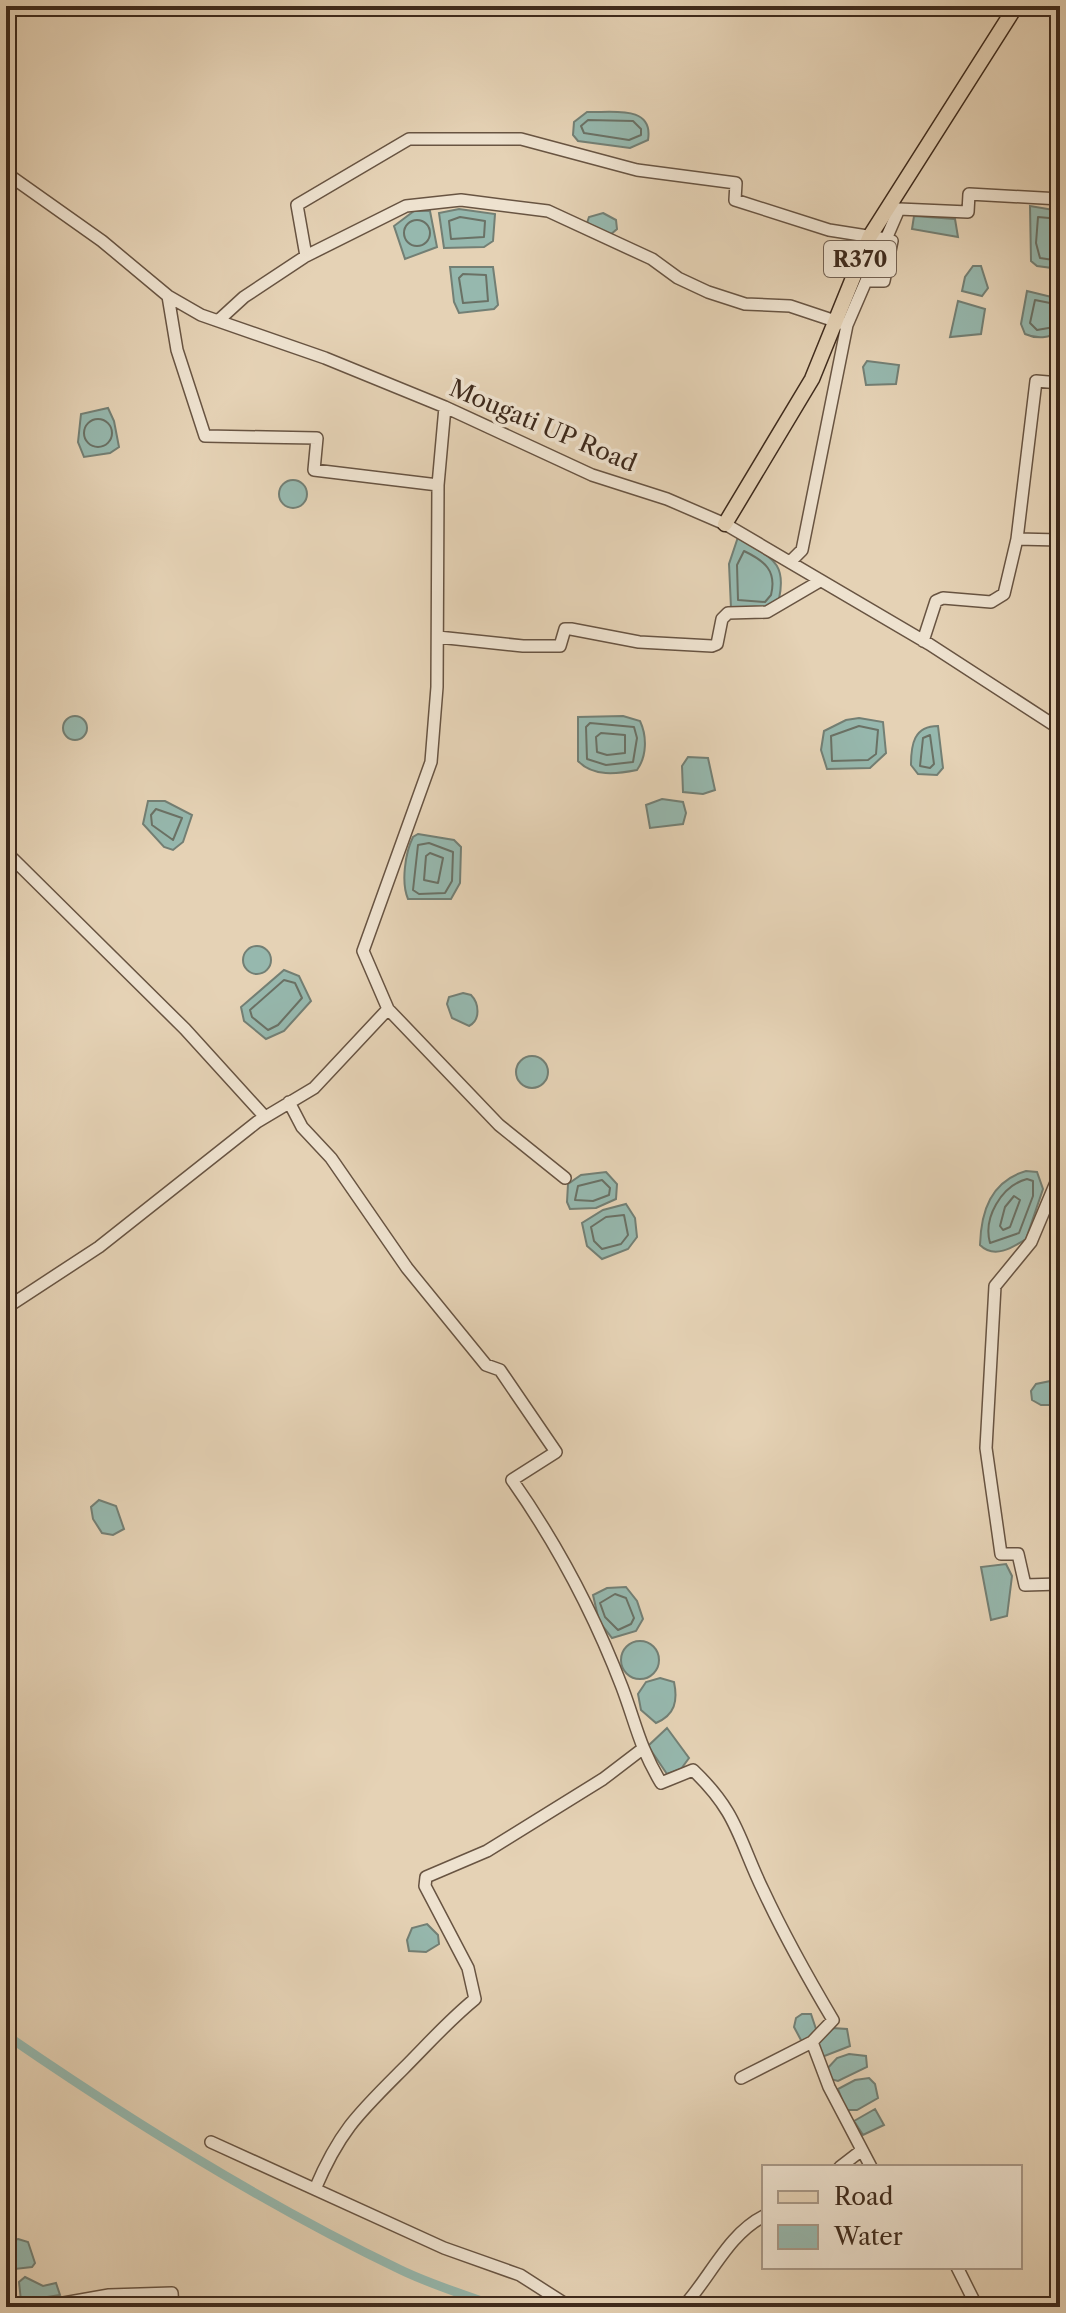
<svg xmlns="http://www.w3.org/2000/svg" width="1066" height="2313" font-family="'Libre Caslon Text',serif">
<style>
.water{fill:#96b8ae;stroke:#737f74;stroke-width:2}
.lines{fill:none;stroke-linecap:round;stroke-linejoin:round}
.shore{stroke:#6a7165;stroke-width:2}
.canal{stroke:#96b8ae;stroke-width:9}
.minor-casing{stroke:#685442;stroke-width:14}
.major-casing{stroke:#3e2a1c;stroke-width:17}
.minor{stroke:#eee2cf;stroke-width:11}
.major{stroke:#e5d2b5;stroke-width:14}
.labels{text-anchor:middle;stroke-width:7;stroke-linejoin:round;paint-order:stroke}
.shield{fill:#eee2cf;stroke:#736152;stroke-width:2}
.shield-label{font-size:22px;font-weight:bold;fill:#3e2a1c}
.street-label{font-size:24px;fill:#3e2a1c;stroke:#eee2cf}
</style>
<rect width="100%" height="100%" fill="#e5d2b5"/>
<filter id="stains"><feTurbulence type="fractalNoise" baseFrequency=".0025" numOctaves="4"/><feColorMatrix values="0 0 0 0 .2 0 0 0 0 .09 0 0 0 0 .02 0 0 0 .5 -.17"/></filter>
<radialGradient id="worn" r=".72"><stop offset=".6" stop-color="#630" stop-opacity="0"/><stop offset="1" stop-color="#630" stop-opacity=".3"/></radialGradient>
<path class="water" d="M587,112C611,113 654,104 648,140L630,148L578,141L573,135L574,122Z
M1030,206L1060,211V269L1037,266L1031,261Z
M459,209L495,214L493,241L484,247L444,248L439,213Z
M414,211H430L437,247L405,259L394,226Z
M603,213L616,220L617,229L610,235L587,223L589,217Z
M914,216L955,219L958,237L912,229Z
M973,266H981L988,288L982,296L962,291L965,277Z
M450,267H493L498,305L494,309L459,313L454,302Z
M1027,291L1060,299V330C1050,339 1036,339 1025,334L1021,324Z
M958,301L985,309L981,334L950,337Z
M867,361L899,365L896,384L866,385L863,367Z
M108,408L114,421L119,447L110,453L84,457L78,442L81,414Z
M279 494a14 14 0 1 1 28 0a14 14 0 1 1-28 0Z
M738,537C765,557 788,557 779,599L767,610L731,608L729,564Z
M623,716L640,721C647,736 647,756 637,770C617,774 593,777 578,761V717Z
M63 728a12 12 0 1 1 24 0a12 12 0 1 1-24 0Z
M859,718L883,722L886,753L870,768L827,769L821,750L824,731L846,720Z
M938,726L943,768L937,775L918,774L911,765C911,744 914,726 938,726Z
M688,757L708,758L715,790L703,794L683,792L682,766Z
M662,799L683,802L686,813L683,824L650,828L646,805Z
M148,801H165L192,815L183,842L173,850L164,847L143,824Z
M418,834L454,840L461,847L460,883L451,899H408C401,883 405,853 413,837Z
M243 960a14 14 0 1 1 28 0a14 14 0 1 1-28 0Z
M284,970L299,976L311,1001L284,1031L266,1039L244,1021L241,1007Z
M463,993L471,995C479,1003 481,1020 469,1026L452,1018L447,1004L449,997Z
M516 1072a16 16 0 1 1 32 0a16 16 0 1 1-32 0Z
M1026,1171L1037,1172L1043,1189L1026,1239C1012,1248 994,1259 980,1245C981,1211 991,1181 1026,1171Z
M606,1172L617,1184L616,1199L596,1208L570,1209L567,1202L568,1184L581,1175Z
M626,1204L635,1218L637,1237L628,1249L602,1259L587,1246L582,1223L603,1210Z
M1060,1379V1405H1041L1032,1400L1031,1391L1036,1384Z
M99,1500L116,1506L124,1529L113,1535L102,1533L93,1519L91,1507Z
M1006,1564L1012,1576L1007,1616L991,1620L981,1567Z
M626,1587L637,1601L643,1619L636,1631L612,1638L599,1621L593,1595L607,1588Z
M621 1660a19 19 0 1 1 38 0a19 19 0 1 1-38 0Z
M660,1678L674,1682C678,1701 675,1715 656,1723L641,1710L638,1694L646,1682Z
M667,1728L689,1758L681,1769L667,1774L648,1746Z
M427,1924L438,1935L439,1944L426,1952L409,1951L407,1940L412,1928Z
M802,2014H811L817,2032L802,2042L794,2027L796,2018Z
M832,2028L847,2029L850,2046L822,2057L816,2040Z
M849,2054L866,2056L867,2067L838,2081L830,2079L826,2070L837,2058Z
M869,2078L875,2084L878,2098L857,2110H846L838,2089L855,2080Z
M875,2109L884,2125L863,2135L854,2121Z
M18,2239L28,2242L35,2263L32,2267L6,2270V2242Z
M25,2277L43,2286L56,2283L60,2295L21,2301L19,2282Z"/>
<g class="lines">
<path class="shore" d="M588,120L633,121L641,129V135L629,140L584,133L581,126Z
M460,217L485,221L484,237L451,239L449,221Z
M1060,219L1038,217L1036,243L1040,258L1060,261
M404 233a13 13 0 1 1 26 0a13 13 0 1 1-26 0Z
M463,274L486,275L488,301L463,303L459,278Z
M1060,305L1035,300L1030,323L1037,330L1060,326
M84 433a14 14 0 1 1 28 0a14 14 0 1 1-28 0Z
M744,551C765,561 777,571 771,595L765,602L738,600L737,565Z
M590,723L634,727L637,738L633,762L606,765L587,759L586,727Z
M859,726L878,730L876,754L868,760L832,761L831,736Z
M601,733L625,735V753L607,755L597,752L596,737Z
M930,735L934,764L930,768L920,766L923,738Z
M156,809L182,818L173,840L152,825L151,815Z
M429,843L453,852L452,881L445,893L419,894L413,890L418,845Z
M430,853L443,858L438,883L424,880L426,856Z
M284,980L295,983L302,998L278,1025L268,1030L252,1017L250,1010Z
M1027,1179L1033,1181V1196L1019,1233L990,1243C983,1218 1001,1186 1027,1179Z
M602,1180L610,1188L609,1195L593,1201L575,1200L578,1186Z
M1014,1196L1020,1200L1010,1227L1003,1230L1000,1226L1005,1207Z
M624,1215L628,1235L621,1244L602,1249L594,1241L591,1227L606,1217Z
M615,1594L626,1598L634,1618L631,1624L618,1630L605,1617L600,1603Z"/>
<path class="canal" d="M6,2035C131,2121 263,2204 401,2270C432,2285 466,2295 498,2307"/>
<g class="minor-casing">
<path id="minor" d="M6,173L102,241L168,296L201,315L325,358L445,407L592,475L667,499L725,524L929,644L1060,729
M306,256L297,205L409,139H521L637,170L736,183L735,200L829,230L886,239L899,209L968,212L969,194L1060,199
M168,296L177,350L205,436L317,438L314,470L438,485
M220,319L244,297L306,256L406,206L461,200L548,211L652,259L678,278L708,292L745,304L790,306L847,325L802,550L790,562
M847,325L866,281H884L892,241L886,239
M445,407L438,485L437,687L431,762L363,951L388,1009L499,1125L565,1178
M1017,539L1060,540
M438,637L523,646H560L565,629H571L639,642L712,646L717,644L722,619L728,613L767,612L820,581
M923,641L936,601L943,598L991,602L1004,594L1017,539L1036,381L1060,383
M6,852L185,1029L265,1117
M289,1102L302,1127L331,1158L407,1268L486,1365L500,1370L556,1452L512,1480C557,1544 594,1614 622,1687C636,1724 639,1746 661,1783L693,1770C738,1813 738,1838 763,1890C784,1935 808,1978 833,2020L812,2042L829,2087L871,2167
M1060,1173L1031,1242L995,1286L986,1448L1001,1554H1018L1025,1585L1060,1584
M6,1308L99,1247L257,1122L314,1088L388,1009
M741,2078L812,2042
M211,2142L444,2248L520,2275L570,2307
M840,2167L862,2150
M315,2189C340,2130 359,2113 403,2069C427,2045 448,2021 475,1999L468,1968L425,1886L426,1877L487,1851L603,1779L641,1750
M957,2267L977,2307
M41,2307L109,2295L172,2293L173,2307
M683,2307C710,2278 728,2234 764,2216"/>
</g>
<g class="major-casing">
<path id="major" d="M725,524L812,379L870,236L1016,6"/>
</g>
<use href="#minor" class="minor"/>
<use href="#major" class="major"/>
</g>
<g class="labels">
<rect class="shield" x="824" y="241" width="72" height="36" rx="6"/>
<g class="shield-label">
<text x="860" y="267">R370</text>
</g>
<g class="street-label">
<text transform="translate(543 426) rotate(23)" y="8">Mougati UP Road</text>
</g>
</g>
<rect width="1066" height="2313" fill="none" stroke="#e5d2b5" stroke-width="32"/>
<rect x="8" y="8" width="1050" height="2297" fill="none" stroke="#3e2a1c" stroke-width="4"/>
<rect x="16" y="16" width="1034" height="2281" fill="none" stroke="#3e2a1c" stroke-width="2"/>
<rect x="762" y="2165" width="260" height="104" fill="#eee2cf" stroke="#a89887" stroke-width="2"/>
<rect x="778" y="2191" width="40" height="12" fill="#e5d2b5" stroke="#a89887" stroke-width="2"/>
<text x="834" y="2205" font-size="24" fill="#3e2a1c">Road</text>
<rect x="778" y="2225" width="40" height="24" fill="#96b8ae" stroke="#a89887" stroke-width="2"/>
<text x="834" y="2245" font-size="24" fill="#3e2a1c">Water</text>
<rect width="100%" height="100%" filter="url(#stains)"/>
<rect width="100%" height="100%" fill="url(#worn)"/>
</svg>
